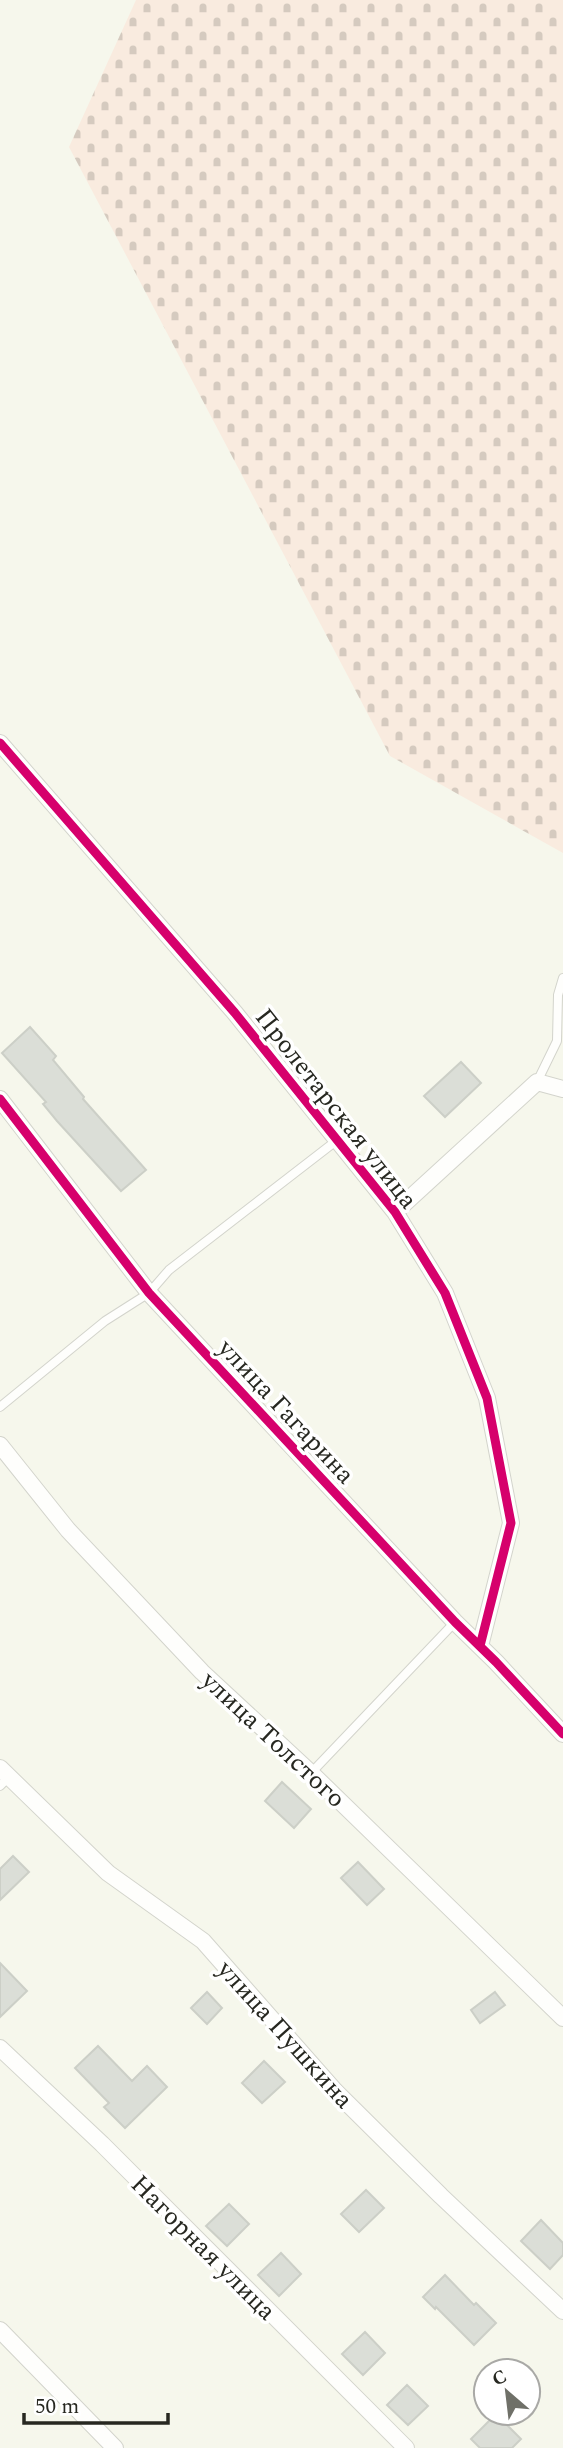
<svg xmlns="http://www.w3.org/2000/svg" width="563" height="2448" font-family="Spectral,serif">
<style>
.cemetery{fill:url(#cemetery-stones)}
.building{fill:#dbded7;stroke:#cccfc7;stroke-width:2}
.lines{fill:none;stroke-linecap:round;stroke-linejoin:round}
.service-casing{stroke:#d3d4cc;stroke-width:10}
.minor-casing{stroke:#d3d4cc;stroke-width:18}
.service{stroke:#fefefc;stroke-width:8}
.minor{stroke:#fefefc;stroke-width:16}
.cycleway-casing{stroke:#fff;stroke-width:13}
.cycleway{stroke:#d6006c;stroke-width:9}
.labels{text-anchor:middle;stroke-width:7;stroke-linejoin:round;paint-order:stroke}
.street-label{font-size:26px;fill:#272821;stroke:#fff}
</style>
<defs>
<pattern id="cemetery-stones" width="16" height="16" patternUnits="userSpaceOnUse" patternTransform="scale(1.75)"><rect width="16" height="16" fill="#f9ebdf"/><path d="M2 7V4a2 2 0 0 1 4 0v3zM10 15v-3a2 2 0 0 1 4 0v3z" fill="#d5cabf"/></pattern>
</defs>
<rect width="100%" height="100%" fill="#f6f7ec"/>
<path class="cemetery" d="M136,0H563V853L390,756L69,147Z"/>
<path class="building" d="M30,1027L56,1056L53,1060L84,1097L83,1099L146,1170L121,1191L57,1121L43,1104L46,1102L2,1053Z
M461,1062L481,1083L445,1117L424,1096Z
M282,1782L311,1809L294,1828L265,1801Z
M13,1856L29,1872L0,1900V1869Z
M358,1862L384,1889L367,1905L341,1878Z
M0,1963L27,1991L0,2017Z
M207,1992L222,2008L207,2024L191,2008Z
M495,1992L505,2005L480,2023L471,2010Z
M98,2046L132,2081L147,2066L167,2087L125,2128L104,2107L109,2103L75,2068Z
M264,2061L285,2082L262,2103L242,2083Z
M366,2190L384,2208L359,2232L341,2214Z
M229,2204L249,2224L227,2246L206,2226Z
M541,2220L563,2243V2255L550,2269L521,2241Z
M281,2253L301,2274L279,2296L258,2275Z
M445,2275L474,2305L476,2303L496,2323L474,2345L436,2307L435,2309L423,2297Z
M365,2332L385,2353L363,2375L342,2354Z
M407,2385L428,2406L408,2425L387,2405Z
M496,2414L521,2439L512,2448H480L471,2439Z"/>
<g class="lines">
<g class="service-casing">
<path id="service" d="M537,1082L557,1041L558,995L563,978
M0,1407L105,1321L149,1293L169,1270L336,1141
M311,1773L455,1622
M0,1786L10,1776"/>
</g>
<g class="minor-casing">
<path id="minor" d="M0,743L235,1013L395,1212L445,1293L487,1398L511,1523L480,1646
M0,1099L149,1293L455,1622L496,1662L563,1734
M395,1212L537,1082L563,1089
M0,1445L68,1530L202,1672L311,1773L563,2018
M0,1768L108,1873L203,1941L335,2091L441,2196L563,2311
M0,2048L102,2144L406,2448
M0,2330L115,2448"/>
</g>
<use href="#service" class="service"/>
<use href="#minor" class="minor"/>
<g class="cycleway-casing">
<path id="cycleway" d="M0,743L235,1013L395,1212L445,1293L487,1398L511,1523L480,1646
M0,1099L149,1293L455,1622L496,1662L563,1734"/>
</g>
<use href="#cycleway" class="cycleway"/>
</g>
<g class="labels">
<g class="street-label">
<text transform="translate(337 1108) rotate(52)" y="9">Пролетарская улица</text>
<text transform="translate(287 1411) rotate(47)" y="9">улица Гагарина</text>
<text transform="translate(274 1739) rotate(43)" y="9">улица Толстого</text>
<text transform="translate(286 2034) rotate(48)" y="9">улица Пушкина</text>
<text transform="translate(204 2247) rotate(45)" y="9">Нагорная улица</text>
</g>
</g>
<g transform="translate(507 2392) rotate(332)"><circle r="33" fill="#ffffff" stroke="#a9a9a6" stroke-width="2"/>
<path d="M0-5L12 26L0 18L-12 26Z" fill="#6f7068"/>
<text y="-10" font-size="19" font-weight="bold" text-anchor="middle" fill="#272821">С</text>
</g>
<path d="M24 2413v10h144v-10" fill="none" stroke="#272821" stroke-width="3.5"/>
<text x="35" y="2413" font-size="21" fill="#272821" stroke="#ffffff" stroke-width="5" paint-order="stroke">50 m</text>
</svg>
